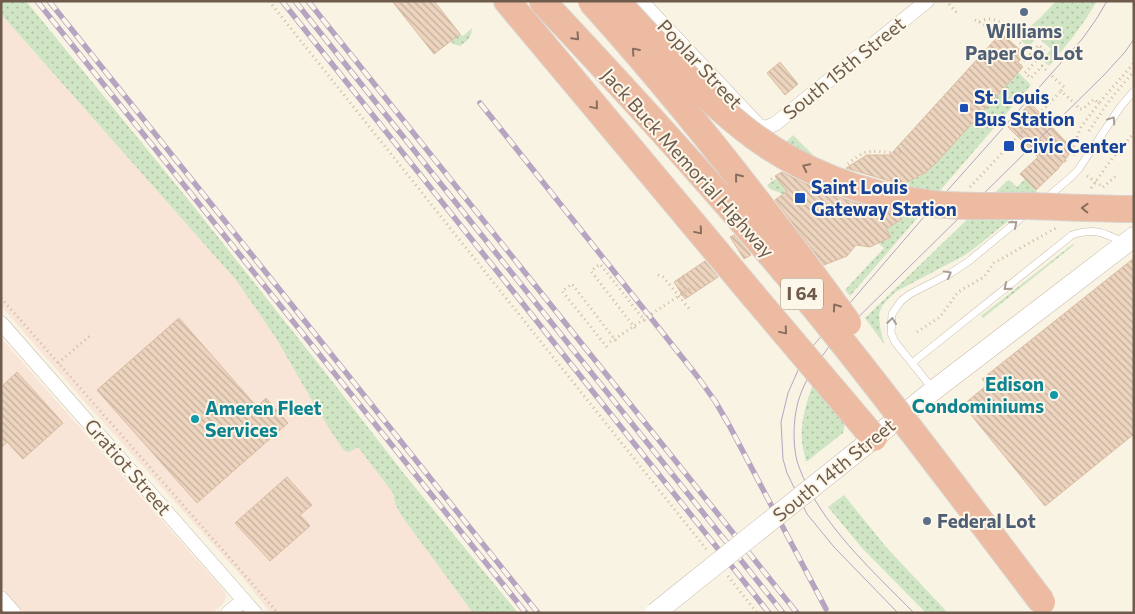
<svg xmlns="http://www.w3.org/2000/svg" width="1135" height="614" font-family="Commissioner,sans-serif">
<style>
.commercial{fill:#f8e5d8}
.grass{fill:url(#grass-dots)}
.building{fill:url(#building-back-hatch);stroke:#dcbca1}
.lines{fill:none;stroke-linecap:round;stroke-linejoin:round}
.service-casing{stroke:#c9bbab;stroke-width:8}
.minor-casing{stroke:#c9bbab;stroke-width:15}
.secondary-casing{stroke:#ccbcaa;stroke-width:21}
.motorway-casing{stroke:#dad4d0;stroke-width:28}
.path{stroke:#d0b8a2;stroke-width:3;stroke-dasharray:1 4;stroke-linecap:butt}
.service{stroke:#fff;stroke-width:7}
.minor{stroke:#fff;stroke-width:14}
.secondary{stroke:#fff;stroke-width:20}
.motorway{stroke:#edbba1;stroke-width:26}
.tram{stroke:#b6a4c1;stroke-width:1}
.rail-casing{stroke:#b6a4c1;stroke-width:5.5}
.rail{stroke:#fdf7e9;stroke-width:4;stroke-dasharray:11;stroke-linecap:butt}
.secondary-bridge-casing{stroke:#ccbcaa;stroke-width:21;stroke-linecap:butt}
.motorway-bridge-casing{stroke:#dad4d0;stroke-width:28;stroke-linecap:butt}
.path-bridge{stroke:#d0b8a2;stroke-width:3;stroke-dasharray:1 4;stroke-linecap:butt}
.secondary-bridge{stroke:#fff;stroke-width:20}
.motorway-bridge{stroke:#edbba1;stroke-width:26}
.oneway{stroke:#886e5d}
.oneway2{stroke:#a99d94}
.service-dot{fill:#5c6f8a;stroke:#fdf7e9;stroke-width:2}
.transit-dot{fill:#1a4fb4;stroke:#fdf7e9;stroke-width:2}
.culture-dot{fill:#0f9aa8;stroke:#fdf7e9;stroke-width:2}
.labels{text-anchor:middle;stroke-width:4;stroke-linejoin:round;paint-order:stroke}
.shield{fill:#fdf7e9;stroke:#9a8a7b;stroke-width:1}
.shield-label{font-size:18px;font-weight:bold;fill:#6f5b4c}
.service-label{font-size:19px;font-weight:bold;fill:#4e5e75;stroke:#fdf7e9}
.street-label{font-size:19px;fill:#6f5b4c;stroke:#fdf7e9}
.transit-label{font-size:19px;font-weight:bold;fill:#164399;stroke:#fdf7e9;text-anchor:start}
.culture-label{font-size:19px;font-weight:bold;fill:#0d838f;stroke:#fdf7e9;text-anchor:end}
</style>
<defs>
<pattern id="grass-dots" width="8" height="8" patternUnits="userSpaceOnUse" patternTransform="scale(1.25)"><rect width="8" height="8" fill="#cfe5c4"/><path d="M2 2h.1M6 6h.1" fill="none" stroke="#acbda1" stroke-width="1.8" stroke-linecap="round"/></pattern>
<pattern id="building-back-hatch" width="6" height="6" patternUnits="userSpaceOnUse" patternTransform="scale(1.25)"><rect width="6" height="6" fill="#ecd4be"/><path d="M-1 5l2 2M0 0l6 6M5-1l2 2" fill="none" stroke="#c3af9d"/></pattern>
</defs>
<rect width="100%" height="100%" fill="#f9f3e4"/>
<path class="commercial" d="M1,14L236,280L276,338L318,411L350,452L358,446L393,493L395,503L401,515L473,613H271L238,572L93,411L1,306Z
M1,338L225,592L226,596L225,600L222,605L212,613H24L1,586Z"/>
<path class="grass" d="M1,1H26L195,208L332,381L405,475L518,613H473L401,515L395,503L393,493L358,447L350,452L345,451L342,448L318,411L276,338L236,280L1,14Z
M1056,1H1097C1083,25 1067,45 1049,66L1042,60L1051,49L1037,37L1028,47L1018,37L1040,18Z
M472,28C471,39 468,40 460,46L453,44L451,41L460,34L463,36Z
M1018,72L1031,85L937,194L897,188L920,176L932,167Z
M793,135L813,155L809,157L785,143Z
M777,178L791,191L783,194L770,189L767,185Z
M1025,179L1040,195L976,247L965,255L897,291L889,298L882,306L879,314L880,327L884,344L865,318L1007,181L1009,180L1017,187Z
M894,204L925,209L850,296L845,290L884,248L878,243L891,237L886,229L902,219Z
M1073,244L1074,245L983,318L981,316Z
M814,382L845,422L843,433L806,462C805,456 803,449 802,442C800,422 807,400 814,382Z
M844,495L886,547L948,613H926L862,548L828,507Z"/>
<path class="building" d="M392,1H434L460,34L434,54Z
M1001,33L1025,54L1018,62L1023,67L937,162L926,172L904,184L886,180L846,168L867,155H890Z
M780,62L798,84L785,95L767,73Z
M1030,103L1050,123L1049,124L1072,148L1068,156L1057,170L1036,190L1020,174L1038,157L1008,127Z
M782,172L802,182L827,193L853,202L899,214L902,219L886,229L891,237L870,247L856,245L847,256L824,265L775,200L787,191L775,176Z
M734,235L751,255L744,259L730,237Z
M1134,258V434L1045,506L963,405L987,385L982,379Z
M705,261L718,277L685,299L674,282Z
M179,318L257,407L266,398L288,423L197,503L97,390Z
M17,372L63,423L23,459L7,442L1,448V387Z
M287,477L312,505L300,515L310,526L270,561L235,523Z"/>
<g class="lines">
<g class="service-casing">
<path id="service" d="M1044,200L1070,178L1078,170L1121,106L1134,91
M912,363L1072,235C1094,228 1104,232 1124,243
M932,388L895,342L891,333L892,314L901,301L910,294L951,273L969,261L1026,214"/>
</g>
<g class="minor-casing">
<path id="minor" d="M641,1L759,126L765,128L775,124L927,1
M1,323L255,613
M1,598L14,613
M228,613L244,600"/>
</g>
<g class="secondary-casing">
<path id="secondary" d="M874,438L934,390L1134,237"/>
</g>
<g class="motorway-casing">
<path id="motorway" d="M507,1L752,294"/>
</g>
<path class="path" d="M269,1L707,550
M949,4L957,13
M975,20L979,22C1001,9 1016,42 1030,54L1039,45L1045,51L1025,73L1031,78L1042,66L1048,72
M979,22C987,27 996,26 1003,31
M1020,65L1030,54
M1052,76L1064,87L1061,91L1073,102
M1077,106L1079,109H1083L1094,99L1099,103L1134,63
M1089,131L1109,101L1134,71
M1075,155L1072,152V150L1081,127L1099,103
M1065,161L1069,164
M848,164C854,159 861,153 868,152C880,149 893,156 904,151
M1087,176L1103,187
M771,179L776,177
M970,187L1061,91
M1103,187L1116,176
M1091,188L1114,156L1134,133
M658,275L663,277L665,279L691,311
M684,276L679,280L687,291
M1,298L278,613
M1064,319L1067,322
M635,328L591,271L600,264L645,321
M917,332L940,317L958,292L984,277L994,263L1056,228
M607,347L562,291L572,284L616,341
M58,363L91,335
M728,576L757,613"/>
<use href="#service" class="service"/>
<use href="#minor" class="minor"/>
<use href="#secondary" class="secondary"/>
<use href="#motorway" class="motorway"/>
<path class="tram" d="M898,613L834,547L807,514L787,473L783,459L781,422L788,393L799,368L812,347L923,218L1083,38L1097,18L1107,1
M914,613C872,570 820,524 799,467C793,452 793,427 796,411C800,386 816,364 831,344L1104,75L1125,52L1134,39"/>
<g class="rail-casing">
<path id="rail" d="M37,1L526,613
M49,1L538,613
M282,1L769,613
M295,1L783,613
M308,1L797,613
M480,103L697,376L715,401L729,425L826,609"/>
</g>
<use href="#rail" class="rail"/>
<g class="secondary-bridge-casing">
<path id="secondary-bridge" d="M655,613L874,438"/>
</g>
<g class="motorway-bridge-casing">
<path id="motorway-bridge" d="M542,1C649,115 754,230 851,353C916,435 979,519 1042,602
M591,1C683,103 768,212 848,323
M616,1C657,44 695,90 742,127C796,171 865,196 933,204C964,207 996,206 1028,206C1063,207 1098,209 1134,209
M752,294L874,438"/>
</g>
<path class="path-bridge" d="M610,342L692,287"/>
<use href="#secondary-bridge" class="secondary-bridge"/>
<use href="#motorway-bridge" class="motorway-bridge"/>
</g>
<defs><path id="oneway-chevron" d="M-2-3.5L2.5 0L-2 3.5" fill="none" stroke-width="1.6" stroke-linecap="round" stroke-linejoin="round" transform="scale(1.25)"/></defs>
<g class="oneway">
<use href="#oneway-chevron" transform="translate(576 37) rotate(47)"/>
<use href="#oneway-chevron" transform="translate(635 51) rotate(-131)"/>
<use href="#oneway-chevron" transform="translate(595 106) rotate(50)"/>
<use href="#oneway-chevron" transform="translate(806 167) rotate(-154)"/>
<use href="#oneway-chevron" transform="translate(738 177) rotate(-128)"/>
<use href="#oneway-chevron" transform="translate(1085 208) rotate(-178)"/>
<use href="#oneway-chevron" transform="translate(699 231) rotate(50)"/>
<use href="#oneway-chevron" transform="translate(836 307) rotate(-126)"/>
<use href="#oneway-chevron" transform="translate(784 331) rotate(50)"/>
</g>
<g class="oneway2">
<use href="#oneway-chevron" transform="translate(1112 120) rotate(-56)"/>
<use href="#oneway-chevron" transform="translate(1014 224) rotate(-40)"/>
<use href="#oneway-chevron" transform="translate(948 274) rotate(-29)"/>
<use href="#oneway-chevron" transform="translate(1007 287) rotate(141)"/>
<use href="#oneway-chevron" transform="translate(892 321) rotate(-83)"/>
</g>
<g class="service-dot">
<circle cx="1024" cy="12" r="5"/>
<circle cx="927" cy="521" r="5"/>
</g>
<g class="transit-dot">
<rect x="959" y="103" width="10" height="10" rx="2.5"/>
<rect x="1003" y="140" width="12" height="12" rx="2.5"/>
<rect x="794" y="192" width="12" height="12" rx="2.5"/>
</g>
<g class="culture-dot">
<circle cx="1054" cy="395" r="5"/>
<circle cx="195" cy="419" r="5"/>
</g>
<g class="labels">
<rect class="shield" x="781" y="278.5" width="42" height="31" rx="4"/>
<g class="shield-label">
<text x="802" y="300">I 64</text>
</g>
<g class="service-label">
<text x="1024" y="38">Williams<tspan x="1024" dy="22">Paper Co. Lot</tspan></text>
<text x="937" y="528" text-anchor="start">Federal Lot</text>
</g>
<g class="street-label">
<text transform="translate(700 64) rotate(47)" y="7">Poplar Street</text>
<text transform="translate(844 68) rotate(-39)" y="7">South 15th Street</text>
<text transform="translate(688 163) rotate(48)" y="7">Jack Buck Memorial Highway</text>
<text transform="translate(128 467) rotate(49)" y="7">Gratiot Street</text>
<text transform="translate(834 470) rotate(-39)" y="7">South 14th Street</text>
</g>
<g class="transit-label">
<text x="974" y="104">St. Louis<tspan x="974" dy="22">Bus Station</tspan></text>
<text x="1020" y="153">Civic Center</text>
<text x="811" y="194">Saint Louis<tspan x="811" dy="22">Gateway Station</tspan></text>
</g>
<g class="culture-label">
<text x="1044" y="391">Edison<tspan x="1044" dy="22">Condominiums</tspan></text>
<text x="205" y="415" text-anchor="start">Ameren Fleet<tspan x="205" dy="22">Services</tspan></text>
</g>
</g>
<rect width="1135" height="614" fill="none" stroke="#6f5b4c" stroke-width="5"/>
</svg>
